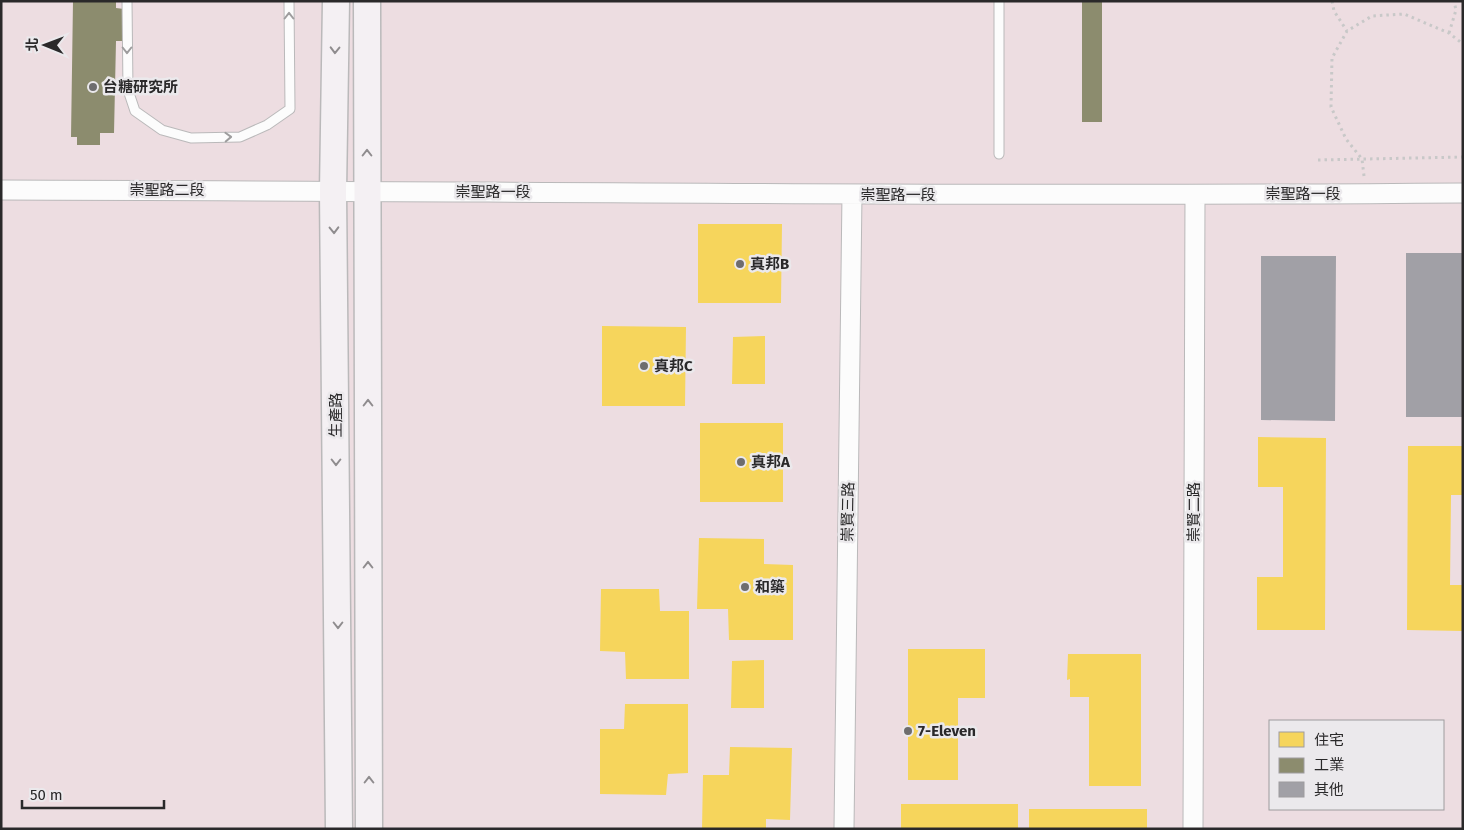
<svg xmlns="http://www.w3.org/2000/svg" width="1464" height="830" font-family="'Fira Sans','Noto Sans TC',sans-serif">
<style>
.green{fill:#eddde1;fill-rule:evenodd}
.homes{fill:#f6d55c}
.industry{fill:#8c8c6e}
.building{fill:#a1a0a6}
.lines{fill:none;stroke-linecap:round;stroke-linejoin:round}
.lane-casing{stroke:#bab9ba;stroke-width:11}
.street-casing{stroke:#bab9ba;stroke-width:21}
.secondary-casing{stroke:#bab9ba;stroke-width:29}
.path{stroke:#c8c8c8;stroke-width:3;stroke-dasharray:2.5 4;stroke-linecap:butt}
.lane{stroke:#fcfcfc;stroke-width:9}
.street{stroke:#fcfcfc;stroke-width:19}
.secondary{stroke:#f4f0f3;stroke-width:26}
.oneway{stroke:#9e9d9e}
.oneway2{stroke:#8f8c8e}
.poi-dot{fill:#6e6d6e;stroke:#ebe9ec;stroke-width:2}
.labels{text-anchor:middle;stroke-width:5;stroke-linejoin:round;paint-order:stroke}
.poi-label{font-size:15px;font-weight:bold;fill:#2a292a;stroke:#ebe9ec;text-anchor:start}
.street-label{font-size:15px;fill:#2a292a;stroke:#ebe9ec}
</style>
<rect width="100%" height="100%" fill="#ebeaeb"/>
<path class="green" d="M1,1H1463V829H1ZM1270,721H1443V809H1270Z"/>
<path class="homes" d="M698,224H782L781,303H698Z
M602,326L686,327L685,406H602Z
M765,336V384H732L733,337Z
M700,423H783V502H700Z
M1258,437L1326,438L1325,630H1257V577H1283V487H1258Z
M1408,446H1463V495H1451L1450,585H1463V631L1407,630Z
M699,538L764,539V564L793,565V640H729L728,609H697Z
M601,589H659L660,611H689V679H626L625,652L600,651Z
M908,649H985V698H958V780H908Z
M1068,654H1141V786H1089V697H1070V679L1067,680Z
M764,660V708H731L732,661Z
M625,704H688V773L668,774L666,795L600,794V729H624Z
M730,747L792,748L790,820L766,819V829H702L703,775H729Z
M901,804H1018V829H901Z
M1029,809H1147V829H1029Z"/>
<path class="industry" d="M73,1H116V8L124,9L123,41H116L114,133H100V145H77V137H71Z
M1082,1H1102V122H1082Z"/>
<path class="building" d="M1406,253H1463V417H1406Z
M1261,256H1336L1335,421L1261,420Z"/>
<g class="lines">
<g class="lane-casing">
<path id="lane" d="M127,1L128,90L135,111L162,130L191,138L240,137L267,125L290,109L289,1
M999,1V154"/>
</g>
<g class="street-casing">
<path id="street" d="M1,190C488,191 976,197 1463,193
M844,829L852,194
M1193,829L1195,195"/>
</g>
<g class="secondary-casing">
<path id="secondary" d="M336,1L333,191L339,829
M367,1L369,829"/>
</g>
<path class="path" d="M1332,1L1334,11L1347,31
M1449,33L1456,10L1454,1
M1318,160L1463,157
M1364,176L1362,159L1346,139L1331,107L1332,58L1347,31L1372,16L1404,14L1449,33L1463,44"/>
<use href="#lane" class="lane"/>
<use href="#street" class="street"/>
<use href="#secondary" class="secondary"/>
</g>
<defs><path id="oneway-chevron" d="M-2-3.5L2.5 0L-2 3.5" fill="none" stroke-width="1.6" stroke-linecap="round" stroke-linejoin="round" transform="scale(1.25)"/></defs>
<g class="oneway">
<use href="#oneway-chevron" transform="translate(289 16) rotate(-90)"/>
<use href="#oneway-chevron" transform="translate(127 50) rotate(90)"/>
<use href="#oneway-chevron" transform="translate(228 137) rotate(-2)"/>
</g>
<g class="oneway2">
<use href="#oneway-chevron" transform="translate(335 50) rotate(91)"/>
<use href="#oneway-chevron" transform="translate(367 153) rotate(-90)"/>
<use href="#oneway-chevron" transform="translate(334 230) rotate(89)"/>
<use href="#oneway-chevron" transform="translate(368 403) rotate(-90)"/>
<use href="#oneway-chevron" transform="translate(336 462) rotate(90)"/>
<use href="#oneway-chevron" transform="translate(368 565) rotate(-90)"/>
<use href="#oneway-chevron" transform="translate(338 625) rotate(90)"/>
<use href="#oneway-chevron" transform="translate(369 780) rotate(-90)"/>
</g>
<g class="poi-dot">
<circle cx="93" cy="87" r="5"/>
<circle cx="740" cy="264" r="5"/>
<circle cx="644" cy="366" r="5"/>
<circle cx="741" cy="462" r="5"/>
<circle cx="745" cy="587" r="5"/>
<circle cx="908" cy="731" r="5"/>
</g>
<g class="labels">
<g class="poi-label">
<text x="103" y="92">台糖研究所</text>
<text x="750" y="269">真邦B</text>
<text x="654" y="371">真邦C</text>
<text x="751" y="467">真邦A</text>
<text x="755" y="592">和築</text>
<text x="918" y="736">7-Eleven</text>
</g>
<g class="street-label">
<text x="167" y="195">崇聖路二段</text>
<text x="493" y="197">崇聖路一段</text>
<text x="1303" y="199">崇聖路一段</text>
<text x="898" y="200">崇聖路一段</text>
<text transform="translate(336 415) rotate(-90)" y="5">生產路</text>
<text transform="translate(848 512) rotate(-89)" y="5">崇賢三路</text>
<text transform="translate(1194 512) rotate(-90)" y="5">崇賢二路</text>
</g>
</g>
<rect width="1464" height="830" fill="none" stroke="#2a292a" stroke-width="5"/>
<rect x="1269" y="720" width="175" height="90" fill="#ebe9ec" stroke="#9e9c9e"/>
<rect x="1279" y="732" width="25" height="15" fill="#f6d55c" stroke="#9e9c9e"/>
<text x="1314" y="745" font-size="15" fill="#2a292a">住宅</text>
<rect x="1279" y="758" width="25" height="15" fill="#8c8c6e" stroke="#9e9c9e"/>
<text x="1314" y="770" font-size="15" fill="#2a292a">工業</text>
<rect x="1279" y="782" width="25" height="15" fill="#a1a0a6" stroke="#9e9c9e"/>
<text x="1314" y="795" font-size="15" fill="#2a292a">其他</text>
<g transform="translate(45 45) rotate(271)" stroke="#ebe9ec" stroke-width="4" paint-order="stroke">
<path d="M0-4L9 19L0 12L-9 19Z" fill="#2a292a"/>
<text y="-8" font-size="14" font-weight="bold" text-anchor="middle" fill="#2a292a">北</text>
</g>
<path d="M22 800v8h142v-8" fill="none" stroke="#2a292a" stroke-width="2.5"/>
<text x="30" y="800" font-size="15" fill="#2a292a" stroke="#ebe9ec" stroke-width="4" paint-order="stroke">50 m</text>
</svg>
